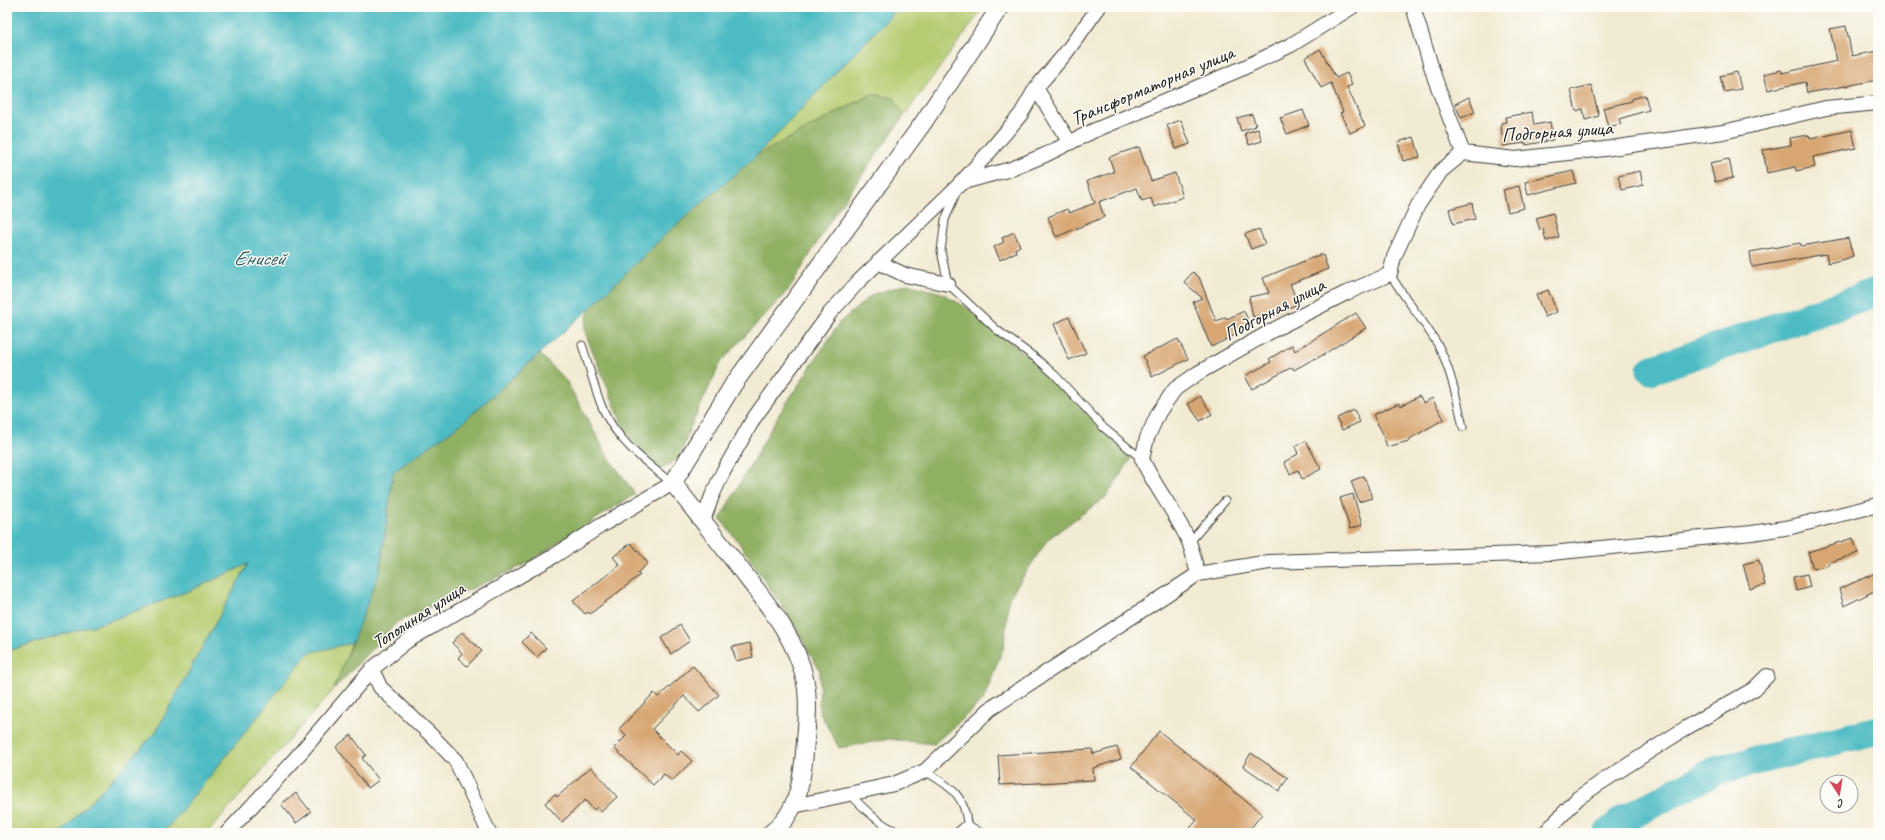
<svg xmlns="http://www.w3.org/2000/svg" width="1885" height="840" font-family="Caveat,sans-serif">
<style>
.green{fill:#b5cc71;stroke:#687446}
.forest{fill:#90b063;stroke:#566640}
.water{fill:#4dbbc3;stroke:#346c70}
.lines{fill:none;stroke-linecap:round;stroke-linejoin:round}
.river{stroke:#4dbbc3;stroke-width:29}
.building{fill:#d7a672}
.service-casing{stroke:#3c3b37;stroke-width:9}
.minor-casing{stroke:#3c3b37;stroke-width:16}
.tertiary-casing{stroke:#3c3b37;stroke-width:19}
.service{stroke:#fff;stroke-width:7}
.minor{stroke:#fff;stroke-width:14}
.tertiary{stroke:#fff;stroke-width:17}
.labels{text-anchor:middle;stroke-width:3;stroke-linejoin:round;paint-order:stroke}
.street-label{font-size:20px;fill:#1c1c1c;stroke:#fdfcf7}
.water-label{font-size:21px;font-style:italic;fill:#305c5f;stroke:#fdfcf7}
</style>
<rect width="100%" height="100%" fill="#fdfcf7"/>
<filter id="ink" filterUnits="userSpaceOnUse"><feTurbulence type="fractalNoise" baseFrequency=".025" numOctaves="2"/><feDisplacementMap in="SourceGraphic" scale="8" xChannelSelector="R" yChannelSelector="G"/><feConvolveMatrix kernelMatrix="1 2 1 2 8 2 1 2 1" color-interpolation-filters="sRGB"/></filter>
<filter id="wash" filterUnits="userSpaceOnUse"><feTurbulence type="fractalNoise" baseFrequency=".012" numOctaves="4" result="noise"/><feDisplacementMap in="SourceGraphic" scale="16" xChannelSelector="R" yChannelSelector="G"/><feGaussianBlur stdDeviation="0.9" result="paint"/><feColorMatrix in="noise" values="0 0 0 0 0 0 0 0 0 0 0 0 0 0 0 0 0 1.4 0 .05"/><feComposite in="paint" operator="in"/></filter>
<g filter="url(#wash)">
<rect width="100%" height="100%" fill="#f2ebd3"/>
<path class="green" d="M899,7H984L904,116L894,98L872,94L756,156Z
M248,564L155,733L61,833H7V651L112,620L191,590Z
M352,643L334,689L207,833H163L219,765L308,653Z"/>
<path class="forest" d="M872,94L894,98L904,116L833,216L790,288L721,362L690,428L680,457L659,471L626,433L584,330L589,309L666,234L756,156Z
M907,284L942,293L977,314L1042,368L1131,458L1107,496L1048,539L1009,598L1004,646L983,700L934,744L889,739L839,748L819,711L820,671L787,613L739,543L720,519L778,416L840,322L873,294Z
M540,354L567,382L607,455L635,494L524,565L397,622L334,689L380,570L393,472L462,423Z"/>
<path class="water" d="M7,7H899L756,156L666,234L589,309L462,423L393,472L380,570L352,643L308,653L219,765L163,833H61L155,733L248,564L191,590L112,620L7,651Z"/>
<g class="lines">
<path class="river" d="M1651,370L1878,292
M1608,833L1626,818L1716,771L1878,730"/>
</g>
<g id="blocks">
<path class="building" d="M1846,26L1852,56L1878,51V80L1807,93L1805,82L1768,90L1764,74L1781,70L1782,73L1837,61L1830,29Z
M1320,49L1336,78L1347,73L1352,85L1347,87L1365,126L1350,133L1340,113L1343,112L1331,83L1321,88L1305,58Z
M1737,72L1741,89L1724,92L1720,76Z
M1591,85L1599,116L1585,120L1583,109L1576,111L1571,90Z
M1645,95L1649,110L1619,119L1621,124L1608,127L1603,108L1632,101V99Z
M1469,97L1475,112L1461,118L1455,104Z
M1303,110L1309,125L1287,134L1280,118Z
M1532,112L1534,125L1550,122L1553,140L1526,145V143L1503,146L1501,123L1506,122L1505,117Z
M1252,114L1256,126L1241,131L1237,118Z
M1181,120L1190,144L1176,149L1167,125Z
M1258,129L1262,141L1249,145L1245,133Z
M1852,130L1856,148L1813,157L1815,167L1796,171L1795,167L1767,173L1763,150L1791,145L1790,138L1809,135L1810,139Z
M1414,137L1420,157L1403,161L1398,142Z
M1139,147L1151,181L1175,173L1183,197L1154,207L1151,198L1142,201L1137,188L1099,202L1104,217L1056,237L1048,217L1067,209L1069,213L1095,203L1087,181L1114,172L1109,157Z
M1729,159L1733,178L1715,182L1710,163Z
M1573,171L1576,183L1528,195L1525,182Z
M1640,171L1643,185L1622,190L1618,176Z
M1519,186L1524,208L1508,212L1503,190Z
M1472,203L1475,219L1453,224L1449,209Z
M1553,213L1559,237L1546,241L1543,229L1540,230L1536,218Z
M1259,229L1265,244L1251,249L1245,234Z
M1014,232L1020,246L1015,249L1016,252L1000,260L994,247L1004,242L1002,238Z
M1848,238L1853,256L1845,259L1828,263L1826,254L1752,267L1750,252L1800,243L1801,246Z
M1319,255H1323L1328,269L1290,284L1298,304L1275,313L1253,317L1249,297L1269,293L1263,278Z
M1193,272L1199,277L1216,321L1226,317L1227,319L1244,311L1251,327L1211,347L1193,302L1202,298L1184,282Z
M1548,290L1557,312L1545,317L1536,295Z
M1356,313L1366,328L1316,359L1315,358L1294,370L1292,367L1252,389L1245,376L1271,362L1269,359L1292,345L1295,351Z
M1069,317L1086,353L1069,360L1054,324Z
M1178,339L1188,359L1152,377L1143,356Z
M1200,396L1212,414L1200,421L1188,404Z
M1419,396L1424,403L1432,398L1444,419L1408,440L1409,441L1387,447L1383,434L1373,415L1399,403L1401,406Z
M1354,410L1360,422L1342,430L1337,418Z
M1306,441L1321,469L1302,479L1298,470L1290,474L1284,462L1298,454L1295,446Z
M1364,476L1372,498L1359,502L1351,481Z
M1353,494L1362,525L1350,529L1340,498Z
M1853,538L1858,553L1828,563L1829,565L1813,569L1808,552Z
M631,543L648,563L637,573L640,575L590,614L588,612L585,614L573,601L620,565L613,557Z
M1759,560L1765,585L1750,589L1743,564Z
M1878,572V589L1844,606L1839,589Z
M1807,574L1810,587L1796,591L1793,577Z
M680,625L690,641L671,654L661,638Z
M462,632L482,651L467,666L458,658L462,653L452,643Z
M531,633L546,648L537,657L522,642Z
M750,643L753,657L736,661L732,647Z
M693,666L719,695L699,712L684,696L652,729L678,755L681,751L692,761L672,781L664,774L653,785L614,748L626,736L619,729L654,693L658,697Z
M1159,731L1262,814L1247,833H1186L1197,820L1131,767Z
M351,735L366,755L362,758L379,780L368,788L336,747Z
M1117,747L1121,759L1093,768L1094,780L1000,785L998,755L1092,749L1093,754Z
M1251,753L1288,778L1279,791L1243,766Z
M591,767L617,797L601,812L597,807L594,810L585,800L562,822L545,803L555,794L557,797Z
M296,793L311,812L296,823L281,804Z"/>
</g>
</g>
<g filter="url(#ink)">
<use href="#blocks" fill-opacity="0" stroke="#3c3b37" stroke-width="1"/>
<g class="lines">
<g class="service-casing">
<path id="service" d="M956,193L945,220L941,251L948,284L997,330L1037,359L1055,375L1104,428L1142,459
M1390,274C1405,299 1423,320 1438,345C1450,367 1458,402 1463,427
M582,345C589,365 594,387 602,407C616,440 645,462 672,483
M1189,543L1225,501
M925,771C949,786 965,794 967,824L981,833
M850,794C865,810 881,826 902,833
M956,833L967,824"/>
</g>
<g class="minor-casing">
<path id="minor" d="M1413,7L1435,79L1463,153
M1036,88L1070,143
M960,183L1011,169L1045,155L1093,131L1241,69L1291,45L1352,7
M878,262L905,275L948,284
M703,521L712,496L723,472L754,418L830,313L859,281L960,184L990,151L1021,114L1036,88L1065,54L1099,7
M1198,574C1195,564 1193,552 1189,542C1176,512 1155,488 1142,459L1147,438L1159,412L1175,389L1198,373L1275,329L1346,293L1390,274L1394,257L1418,205L1441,171L1463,153L1515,159L1604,149L1723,132L1826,108L1878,103
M372,669L380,687L432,736L456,761L489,833
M794,806L894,784L925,771L990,709L1198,574L1269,562L1551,553L1752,533L1791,527L1878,505
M227,833L295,759L372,669L407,641L554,556L602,525L673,483
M1545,833L1578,798L1600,783L1686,728L1754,689L1767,676"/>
</g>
<g class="tertiary-casing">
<path id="tertiary" d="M771,833C796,815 801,786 804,758C806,732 810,705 805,680C796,636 764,600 738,566C716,538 694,510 673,483L733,385L923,123L1000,7"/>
</g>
<use href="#service" class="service"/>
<use href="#minor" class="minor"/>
<use href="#tertiary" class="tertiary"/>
</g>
</g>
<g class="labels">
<g class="street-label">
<text transform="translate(1152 85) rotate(-23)" y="7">Трансформаторная улица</text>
<text transform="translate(1557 131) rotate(-4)" y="7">Подгорная улица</text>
<text transform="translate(1274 309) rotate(-28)" y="7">Подгорная улица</text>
<text transform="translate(418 615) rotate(-33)" y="7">Тополиная улица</text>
</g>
<g class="water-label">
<text x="259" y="265">Енисей</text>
</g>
</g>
<rect width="1885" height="840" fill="none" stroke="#fdfcf7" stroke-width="24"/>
<g transform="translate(1839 794) rotate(168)"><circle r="19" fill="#fdfcf7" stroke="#a3a29f"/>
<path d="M0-3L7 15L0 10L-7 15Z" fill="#d1495b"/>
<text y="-6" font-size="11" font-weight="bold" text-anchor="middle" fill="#1c1c1c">С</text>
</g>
</svg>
